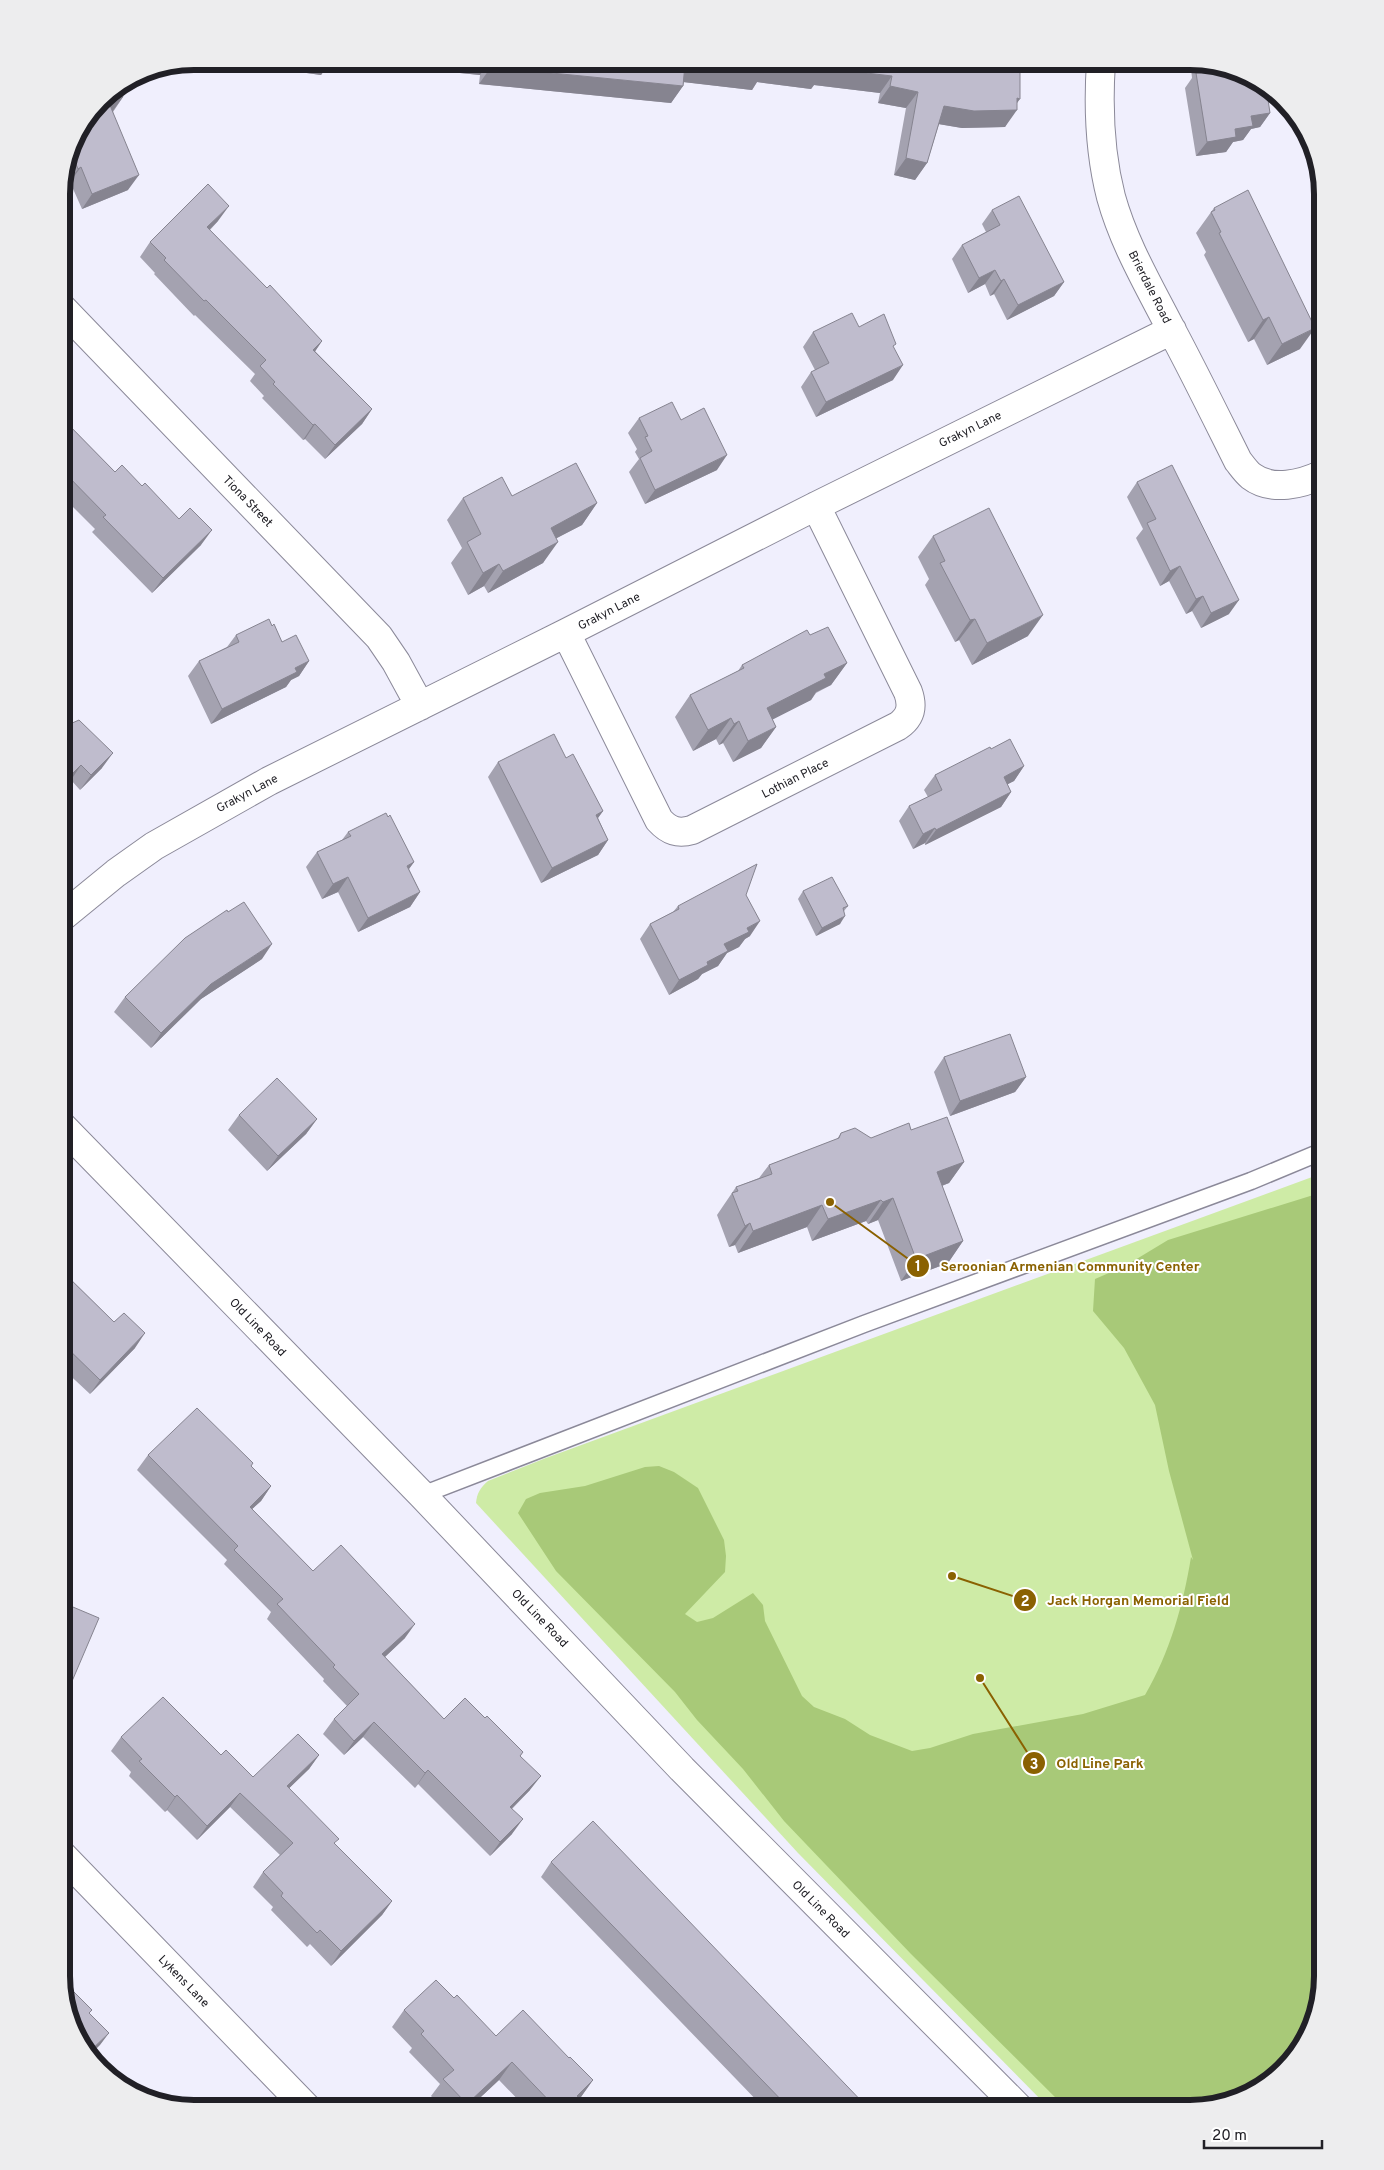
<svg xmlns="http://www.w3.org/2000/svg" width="1384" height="2170" font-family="Overpass,sans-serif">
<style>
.green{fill:#ceeba6}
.forest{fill:#a8c978}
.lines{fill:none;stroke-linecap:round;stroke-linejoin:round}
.lane-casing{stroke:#8b8999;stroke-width:19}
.street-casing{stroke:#8b8999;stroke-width:30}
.lane{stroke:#fff;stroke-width:16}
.street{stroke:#fff;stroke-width:28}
.wall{fill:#a4a2b0}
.shaded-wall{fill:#868490}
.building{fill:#bfbccd;stroke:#868490}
.labels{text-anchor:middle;stroke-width:4;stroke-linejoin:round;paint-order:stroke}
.street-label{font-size:12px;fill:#212026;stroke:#fff}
.rim{fill:none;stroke:#212026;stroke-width:6}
.leader{fill:none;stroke:#8a6101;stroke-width:2}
.callout-dot{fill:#8a6101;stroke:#fff;stroke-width:2}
.mark-label{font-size:15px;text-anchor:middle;font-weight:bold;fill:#fff}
.callout-label{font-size:14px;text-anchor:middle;font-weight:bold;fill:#8a6101;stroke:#fff;stroke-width:4;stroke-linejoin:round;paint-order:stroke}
</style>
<rect width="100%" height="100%" fill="#f0effd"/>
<path class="green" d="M1323,1173V1976L1300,2049L1249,2095L1190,2109H1050L798,1853L476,1503C477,1493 480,1488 488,1481L546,1458Z"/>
<path class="forest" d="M1323,1192V1976L1300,2049L1249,2095L1190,2109H1067L911,1954L784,1821L743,1769L697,1720L675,1692L556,1571L518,1513L526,1499L540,1493L585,1486L645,1467L659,1466L674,1472L698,1488L724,1540L726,1556L725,1572L685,1614L697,1622L713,1618L753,1593L763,1605L765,1621L802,1696L814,1707L845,1719L870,1735L912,1751L930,1748L973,1734L1083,1714L1145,1695C1170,1652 1183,1606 1191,1557L1193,1560L1169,1471L1155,1405L1124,1348L1093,1311L1095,1279L1125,1266L1168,1240Z"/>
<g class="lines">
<g class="lane-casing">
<path id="lane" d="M422,1495L864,1324L1251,1181L1323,1151"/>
</g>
<g class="street-casing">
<path id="street" d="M1101,62C1098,106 1100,154 1111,197C1124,244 1149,286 1171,329C1194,372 1216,417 1238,461C1242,466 1246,472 1251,476C1272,492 1302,484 1323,474
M62,308L379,637L396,662L420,706
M566,633L659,820C669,831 678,834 692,830L898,726C911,717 913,706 908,692L816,506
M61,918L116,873L154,846L269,781L566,633L816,506L1172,330
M61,1125L422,1495L682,1769L1020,2109
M61,1854L308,2109"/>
</g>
<use href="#lane" class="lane"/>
<use href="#street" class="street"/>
</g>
<path class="wall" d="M287,61H331L321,75L285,70Z
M400,61L1020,62L1017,103L1005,127L962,128L939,124L927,163L915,180L894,175L906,108L878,103L880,93L814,85L811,89L757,82L752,90L684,82L683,86L671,103L479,84L480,75L400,67Z
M1195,62H1199L1264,84L1270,113L1260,127L1251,129L1243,140L1233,142L1226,152L1196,156L1185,88L1192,78L1191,68Z
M123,97L113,112L128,190L82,209L70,182L67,183L64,176L75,136Z
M1214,208L1300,349L1267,365L1254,339L1248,342L1204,255L1206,252L1196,233Z
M992,210L1064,282L1054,296L1007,320L994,294L990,296L985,284L968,293L952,259L962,245L986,232L982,224Z
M218,221L210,230L267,288L322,341L315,351L372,409L362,424L325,459L305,439L303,440L262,398L264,396L250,381L255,374L195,315L194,316L154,274L155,273L140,257L150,242Z
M859,327L894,348L893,380L816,417L801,387L811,372L815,370L803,347L813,332Z
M61,417L115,472L142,486L201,545L152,593L92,532L95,529L61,495Z
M639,418L681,420L717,470L645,504L629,472L639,459L635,452L637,449L628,433Z
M1137,482L1229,614L1201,628L1192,611L1186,614L1169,581L1160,586L1136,538L1143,529L1127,497Z
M512,496L597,503L582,525L556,538L543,563L488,593L484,586L468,595L451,563L462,548L447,520L463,498Z
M933,536L1028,636L972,665L959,640L955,642L925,585L929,579L918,557Z
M272,626L282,642L309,661L299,676L291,680L286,687L211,724L188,676L199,661L227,647L236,635Z
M810,635L847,663L831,685L816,693L811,700L772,719L776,727L761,748L733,762L723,743L719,745L716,739L693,751L675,717L690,695L738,671L742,665Z
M61,728L102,768L80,790L71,780Z
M991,749L1024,766L1014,781L1007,784L1011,792L1001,807L925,845V843L913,849L899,821L909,806L928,797L924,790L935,775Z
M566,758L603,811L598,818L608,840L598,855L541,883L488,777L498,762Z
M348,832L414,862L409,869L420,892L410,907L358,932L338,892L322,899L306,867L317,852L342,840Z
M803,891L848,906L844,911L840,924L816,936L798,899Z
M746,895L750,936L745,939L739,947L727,953L718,966L702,974L698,979L669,995L640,939L650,924L673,912L678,906Z
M262,959L201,999L151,1048L114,1012L125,997Z
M944,1057L1026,1077L1015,1092L950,1116L934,1072Z
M239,1115L317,1119L306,1134L267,1171L228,1130Z
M911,1130L964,1162L949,1183L942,1186L963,1241L948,1263L901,1281L878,1220L868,1224L866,1221L812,1241L807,1227L738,1253L735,1245L729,1247L717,1215L736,1187L759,1178L769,1165L837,1139L841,1133L871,1138Z
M61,1270L114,1322L135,1348L90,1394L61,1367Z
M148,1455L251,1466L271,1486L261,1501L252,1509L313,1571L405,1638L385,1657L444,1719L485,1718L523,1752L520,1756L530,1790L512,1809V1834L490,1856L418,1784L415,1788L363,1737L344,1755L323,1734L334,1719L347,1706L323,1681L324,1679L267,1619L271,1612L224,1564L227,1560L137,1470Z
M121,1737L221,1755L253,1777L319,1755L309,1769L289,1788L335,1844L392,1901L382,1915L331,1966L310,1944L307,1947L271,1910L273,1907L253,1887L263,1872L280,1855L230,1807L197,1840L167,1810L165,1812L129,1776L131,1772L111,1751Z
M551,1862L869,2109H765L541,1877Z
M454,1998L496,2036L569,2058L593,2080L580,2098L590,2109H527L499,2080L468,2109H443L431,2096L440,2084L409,2052L412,2048L392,2027L404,2010Z"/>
<path class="shaded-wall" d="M292,61H331L321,75L285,70Z
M404,61H490L480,75L400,67Z
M685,64L765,65L824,68L892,76L880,93L814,85L811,89L757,82L752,90L674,81Z
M491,67L683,86L671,103L479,84Z
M149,70L141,82H127L144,71Z
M890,86L918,92L906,108L878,103Z
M123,97L112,112L109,103Z
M1017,98L1020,99L1012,110H1017L1005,127L962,128L932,123L944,106Z
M1270,113L1260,127L1251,129L1243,140L1233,142L1226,152L1196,156L1207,142L1235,129L1251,116Z
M906,158L927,163L915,180L894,175Z
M81,167L70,182L67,183L78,169Z
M139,175L128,190L82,209L92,194Z
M229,206L218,221L197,242L207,227Z
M995,270L985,284L968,293L979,278Z
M1004,279L994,294L990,296L1001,281Z
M1064,282L1054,296L1007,320L1018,305Z
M1269,317L1254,339L1248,342L1263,320Z
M1315,328L1300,349L1267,365L1282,344Z
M322,341L312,356L313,350Z
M903,365L893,380L816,417L826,402Z
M372,409L362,424L325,459L335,445Z
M315,424L305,439L303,440L313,425Z
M727,455L717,470L645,504L655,490Z
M597,503L582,525L536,549L551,528Z
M212,530L201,545L152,593L163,578Z
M558,542L543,563L488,593L503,571Z
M499,564L484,586L468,595L483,573Z
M1180,566L1169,581L1160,586L1170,571Z
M1203,596L1192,611L1186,614L1196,599Z
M1239,600L1229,614L1201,628L1211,613Z
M1043,615L1028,636L972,665L987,643Z
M975,619L959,640L955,642L970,620Z
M309,661L299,676L291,680L286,687L211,724L222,709L295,668Z
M847,663L831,685L816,692L811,700L752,730L767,708L824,674Z
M731,718L716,739L693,751L708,730Z
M739,721L723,743L719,745L734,724Z
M776,727L761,748L733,762L748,741Z
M113,753L102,768L80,790L91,775Z
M81,765L71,780L61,790V785Z
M1024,766L1014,781L993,792L1004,777Z
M1011,792L1001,807L925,845L936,830Z
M603,811L592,826L596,815Z
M935,828L925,843L913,849L923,834Z
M608,840L598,855L541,883L552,868Z
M414,862L403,877L407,866Z
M348,877L338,892L322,899L333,884Z
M420,892L410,907L358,932L368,918Z
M845,916L840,924L816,936L822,928Z
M760,921L750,936L745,939L739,947L727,953L718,966L702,974L698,979L669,995L679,980L707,962L724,944L747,928Z
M272,944L262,959L201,999L151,1048L161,1033L211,984Z
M1026,1077L1015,1092L950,1116L960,1101Z
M317,1119L306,1134L267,1171L278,1156Z
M964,1162L949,1183L922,1193L937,1172Z
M893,1198L878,1220L868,1224L883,1202Z
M881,1200L866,1221L812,1241L828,1219Z
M822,1205L807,1227L738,1253L753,1231Z
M750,1223L735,1245L729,1247L745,1226Z
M963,1241L948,1263L901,1281L916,1259Z
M145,1333L135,1348L90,1394L100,1380Z
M271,1486L261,1501L239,1521L250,1507Z
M415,1624L405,1638L372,1669L382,1654Z
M61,1691L67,1693L61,1702Z
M374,1722L363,1737L344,1755L354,1741Z
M319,1755L309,1769L277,1800L287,1786Z
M428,1770L418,1784L415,1788L425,1773Z
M541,1776L530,1790L499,1821L510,1807Z
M240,1793L230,1807L197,1840L207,1826Z
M177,1795L167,1810L165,1812L175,1797Z
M523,1819L512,1834L490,1856L500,1842Z
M392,1901L382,1915L331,1966L341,1951Z
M109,2033L100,2045L92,2053L90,2051Z
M512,2062L499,2080L468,2109H464L467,2104Z
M593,2080L581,2097L570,2109L577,2096Z"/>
<path class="building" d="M492,61L1020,62V99L1017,98V110L974,111L944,106L927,163L906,158L918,92L890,86L892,76L824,68L823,72L765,65L764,73L685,64L683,86L491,67Z
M1203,63L1264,84L1266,86L1270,113L1251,116L1253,126L1235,129L1236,137L1207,142L1196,73L1204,72Z
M119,88L123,97L109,103L139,175L92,194L81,167L78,169L71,152L75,136L100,100Z
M208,184L229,206L207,227L267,288L270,285L322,341L313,350L372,409L335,445L315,424L313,425L273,384L275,382L260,366L266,360L206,300L204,301L164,260L166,258L150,242Z
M1248,190L1315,328L1282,344L1269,317L1263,320L1219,233L1221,232L1211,212L1215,210L1214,208Z
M1019,196L1064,282L1018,305L1004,279L1001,281L995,270L979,278L962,245L1000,225L992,210Z
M852,313L859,327L884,314L896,344L893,346L903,365L826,402L811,372L829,363L813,332Z
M672,402L681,420L704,408L727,455L655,490L640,458L652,451L645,437L648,436L639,418Z
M61,417L115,472L122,465L142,486L145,483L179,519L190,508L212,530L163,578L103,517L106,515L61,469Z
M576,463L597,503L551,528L558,542L503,571L499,564L483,573L467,542L481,534L463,498L502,477L512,496Z
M1172,465L1239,600L1211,613L1203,596L1196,599L1180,566L1170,571L1147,523L1156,519L1137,482Z
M989,508L1043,615L987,643L975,619L970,620L940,563L945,561L933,536Z
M269,619L272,626L274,624L282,642L296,635L309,661L295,668L297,672L222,709L199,661L239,642L236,635Z
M828,627L847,663L824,674L826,678L767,708L776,727L748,741L739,721L734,724L731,718L708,730L690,695L744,668L742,665L807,630L810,635Z
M79,720L113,753L91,775L81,765L61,785V728Z
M554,734L566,758L573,754L603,811L596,815L608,840L552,868L498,762Z
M1010,739L1024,766L1004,777L1011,792L936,830L935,828L923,834L909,806L942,790L935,775L990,747L991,749Z
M386,813L388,817L390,815L414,862L407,866L420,892L368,918L348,877L333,884L317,852L351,836L348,832Z
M757,864L746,895L760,921L747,928L749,932L724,944L728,951L707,962L708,965L679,980L650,924L679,909L678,906Z
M832,877L848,906L843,908L845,916L822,928L803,891Z
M244,902L272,944L211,984L161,1033L125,997L185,938L227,910L228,912Z
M1010,1034L1026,1077L960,1101L944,1057Z
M277,1078L317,1119L278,1156L239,1115Z
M947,1117L964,1162L937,1172L963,1241L916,1259L893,1198L883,1202L881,1200L828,1219L822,1205L753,1231L750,1223L745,1226L732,1193L738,1191L736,1187L772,1174L769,1165L839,1138L841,1133L855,1128L871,1138L909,1123L911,1130Z
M61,1270L114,1322L124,1313L145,1333L100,1380L61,1342Z
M197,1408L253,1463L251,1466L271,1486L250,1507L313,1571L341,1545L415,1624L382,1654L444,1719L465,1698L485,1718L487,1716L523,1752L520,1756L541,1776L510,1807L523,1819L500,1842L428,1770L425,1773L374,1722L354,1741L334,1719L359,1694L333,1667L335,1665L277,1604L283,1599L234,1550L238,1546L148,1455Z
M61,1602L99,1618L67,1693L61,1691Z
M163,1697L221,1755L226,1750L253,1777L298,1734L319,1755L287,1786L339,1839L334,1843L392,1901L341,1951L320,1930L317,1933L281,1896L283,1893L263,1872L293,1843L240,1793L207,1826L177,1795L175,1797L139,1761L142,1759L121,1737Z
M593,1821L869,2109H790L551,1862Z
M436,1980L454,1998L457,1995L496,2036L523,2010L569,2058L570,2057L593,2080L577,2096L590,2109H556V2108L512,2062L467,2104L443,2079L454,2070L421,2034L424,2031L404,2010Z
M63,1981L92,2010L89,2013L109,2033L90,2051L75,2035Z
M171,2097L180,2106L166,2102Z"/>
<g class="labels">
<g class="street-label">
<text transform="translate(1150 287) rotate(63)" y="4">Brierdale Road</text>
<text transform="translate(970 429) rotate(-26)" y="4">Grakyn Lane</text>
<text transform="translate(248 501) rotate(46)" y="4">Tiona Street</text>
<text transform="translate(609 611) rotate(-27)" y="4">Grakyn Lane</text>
<text transform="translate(795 778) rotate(-27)" y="4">Lothian Place</text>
<text transform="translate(247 793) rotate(-28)" y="4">Grakyn Lane</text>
<text transform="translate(258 1327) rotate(46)" y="4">Old Line Road</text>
<text transform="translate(540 1618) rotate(46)" y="4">Old Line Road</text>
<text transform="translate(821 1909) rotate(45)" y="4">Old Line Road</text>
<text transform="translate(184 1981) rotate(46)" y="4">Lykens Lane</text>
</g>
</g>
<path d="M0 0H1384V2170H0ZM194 70H1190A124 124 0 0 1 1314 194V1976A124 124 0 0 1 1190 2100H194A124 124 0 0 1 70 1976V194A124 124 0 0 1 194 70Z" fill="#ededee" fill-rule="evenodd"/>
<path class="rim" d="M194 70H1190A124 124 0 0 1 1314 194V1976A124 124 0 0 1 1190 2100H194A124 124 0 0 1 70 1976V194A124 124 0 0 1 194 70Z"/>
<path class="leader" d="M830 1202L918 1266M952 1576L1025 1600M980 1678L1034 1763"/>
<g class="callout-dot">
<circle cx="830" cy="1202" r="5"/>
<circle cx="952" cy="1576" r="5"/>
<circle cx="980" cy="1678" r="5"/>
<circle cx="918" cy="1266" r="12"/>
<circle cx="1025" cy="1600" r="12"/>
<circle cx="1034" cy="1763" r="12"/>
</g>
<g class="mark-label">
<text x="918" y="1271">1</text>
<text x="1025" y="1606">2</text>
<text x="1034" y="1769">3</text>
</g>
<g class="callout-label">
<text x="1070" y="1271">Seroonian Armenian Community Center</text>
<text x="1138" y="1605">Jack Horgan Memorial Field</text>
<text x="1100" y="1768">Old Line Park</text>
</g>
<path d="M1204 2140v8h118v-8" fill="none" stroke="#212026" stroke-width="2.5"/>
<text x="1212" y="2140" font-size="15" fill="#212026" stroke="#ffffff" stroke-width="4" paint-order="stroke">20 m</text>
</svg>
